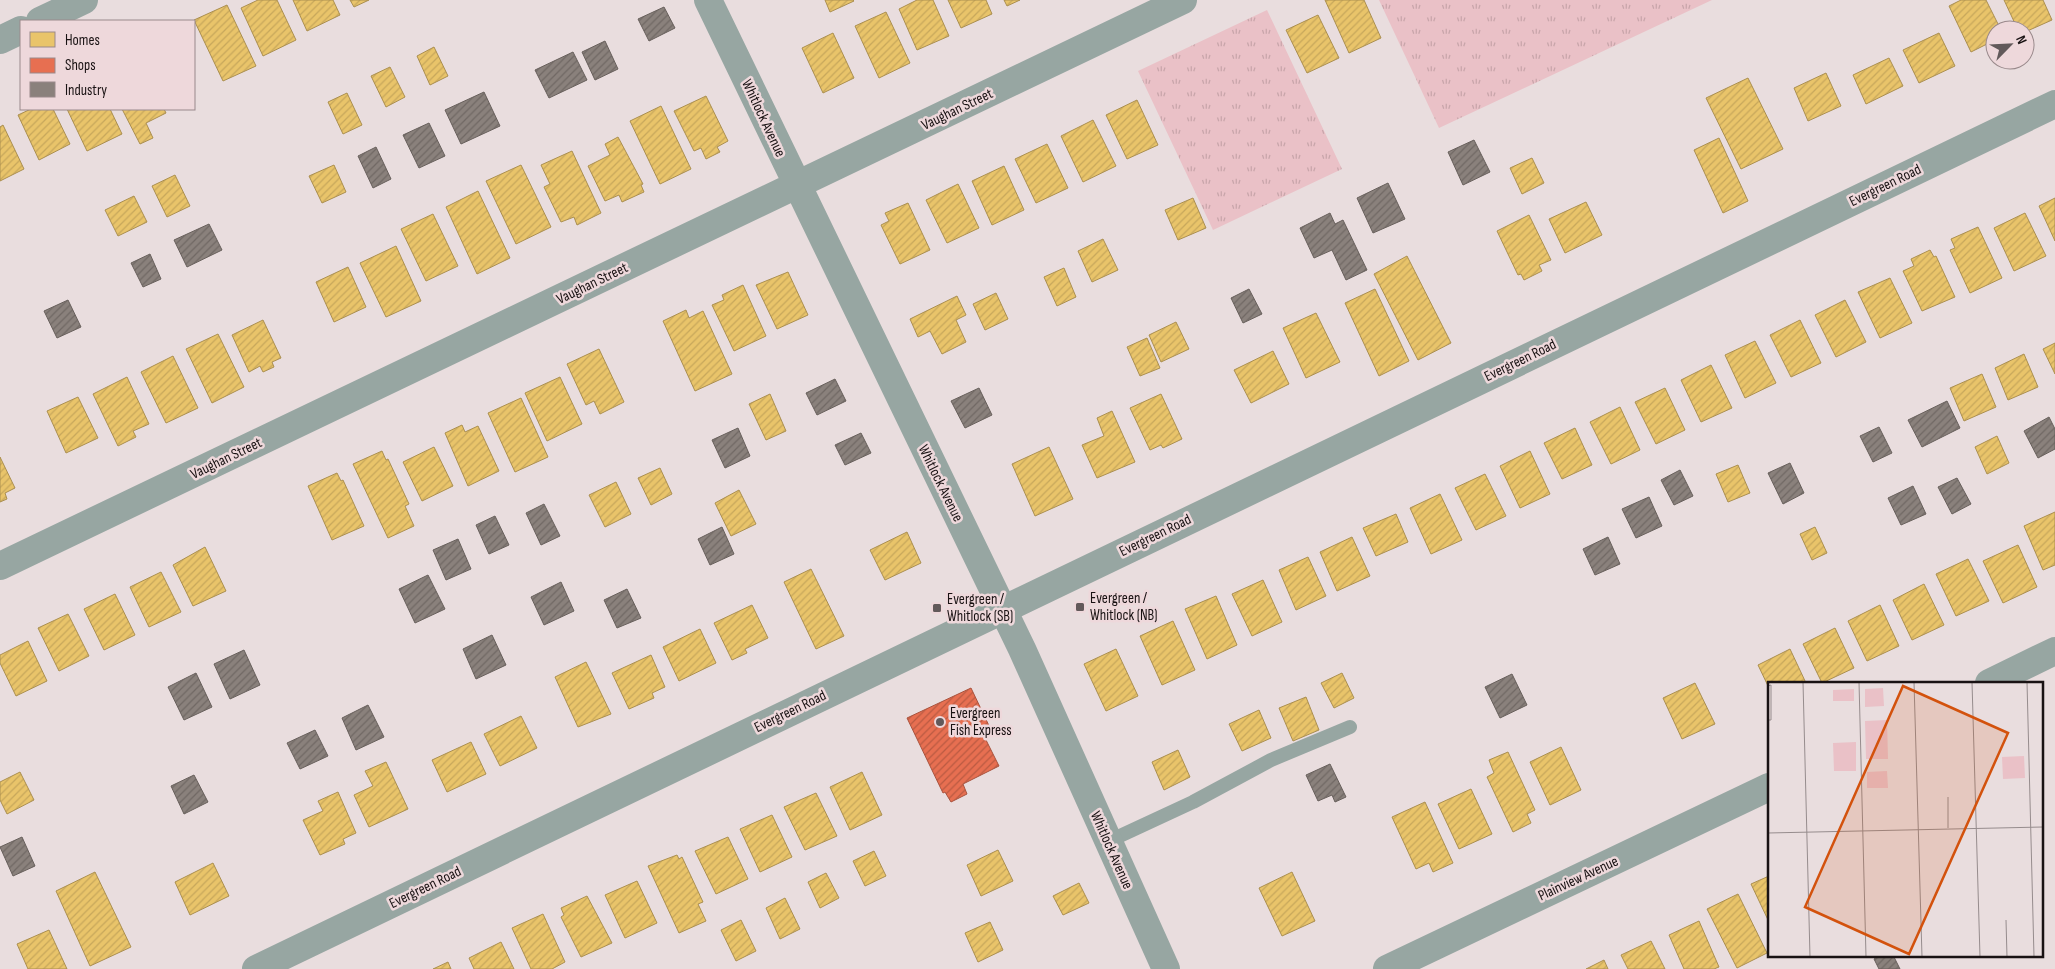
<svg xmlns="http://www.w3.org/2000/svg" width="2055" height="969" font-family="'Sofia Sans Condensed',sans-serif">
<style>
.grass{fill:url(#grass-tufts)}
.homes{fill:url(#homes-hatch);stroke:#ab8f50}
.shops{fill:url(#shops-hatch);stroke:#a9533e}
.industry{fill:url(#industry-hatch);stroke:#68605c}
.lines{fill:none;stroke-linecap:round;stroke-linejoin:round}
.service{stroke:#97a6a2;stroke-width:14}
.minor{stroke:#97a6a2;stroke-width:28}
.tertiary{stroke:#97a6a2;stroke-width:28}
.poi-dot{fill:#62595a;stroke:#eed8db;stroke-width:2}
.labels{text-anchor:middle;stroke-width:5;stroke-linejoin:round;paint-order:stroke}
.street-label{font-size:15px;fill:#191213;stroke:#eed8db}
.poi-label{font-size:15px;fill:#191213;stroke:#eed8db;text-anchor:start}
.inset-road{fill:none;stroke:#968c8d;stroke-width:1}
.view{fill:#d3520d;fill-opacity:0.15;stroke:#d3520d;stroke-width:2.5}
.inset-edge{fill:none;stroke:#191213;stroke-width:2.5}
</style>
<defs>
<pattern id="grass-tufts" width="24" height="20" patternUnits="userSpaceOnUse" patternTransform="scale(1.25)"><rect width="24" height="20" fill="#eac1c7"/><path d="M3 7l-1-3M5 7V3M7 7l1-3M15 17l-1-3M17 17v-4M19 17l1-3" fill="none" stroke="#c8a5aa"/></pattern>
<pattern id="homes-hatch" width="6" height="6" patternUnits="userSpaceOnUse" patternTransform="scale(1.25)"><rect width="6" height="6" fill="#e9c46a"/><path d="M-1 1l2-2M0 6l6-6M5 7l2-2" fill="none" stroke="#c7a75b"/></pattern>
<pattern id="shops-hatch" width="6" height="6" patternUnits="userSpaceOnUse" patternTransform="scale(1.25)"><rect width="6" height="6" fill="#e76f51"/><path d="M-1 1l2-2M0 6l6-6M5 7l2-2" fill="none" stroke="#ba5a42"/></pattern>
<pattern id="industry-hatch" width="6" height="6" patternUnits="userSpaceOnUse" patternTransform="scale(1.25)"><rect width="6" height="6" fill="#8a817c"/><path d="M-1 1l2-2M0 6l6-6M5 7l2-2" fill="none" stroke="#706864"/></pattern>
</defs>
<rect width="100%" height="100%" fill="#e9ddde"/>
<path class="grass" d="M1379,0H1712L1439,128Z
M1267,10L1342,169L1213,230L1138,71Z"/>
<path class="homes" d="M258,0H277L296,40L263,56L241,8Z
M293,0H333L340,15L307,31Z
M350,0H369L354,7Z
M825,0H853L854,1L830,12Z
M917,0H933L949,36L917,50L899,9Z
M948,0H986L992,14L961,28Z
M1004,0H1020L1007,6Z
M1325,0H1364L1381,38L1349,53Z
M1961,0H1986L2001,30H1995V40L1971,52L1949,6Z
M2004,0H2043L2052,20L2025,32V30H2018Z
M227,5L256,66L223,81L194,20Z
M886,12L910,63L879,78L855,26Z
M1318,15L1339,58L1307,73L1286,30Z
M833,33L854,78L823,93L802,48Z
M1939,33L1955,66L1919,83L1903,50Z
M434,47L448,76L430,85L417,56Z
M1889,58L1903,86L1866,104L1853,75Z
M390,67L405,97L386,107L371,76Z
M1826,73L1841,106L1808,121L1794,88Z
M1748,78L1783,149L1741,169L1706,98Z
M347,93L362,125L343,134L328,102Z
M706,96L728,141L717,147L720,152L706,159L701,148L694,151L674,111Z
M1137,100L1158,145L1127,159L1106,115Z
M661,106L691,169L660,184L630,121Z
M31,109H53L70,144L39,160L18,115Z
M67,109H110L122,134L87,151Z
M122,109H164L166,113L146,123L153,138L140,144Z
M1093,120L1116,166L1083,182L1061,136Z
M3,125L24,169L0,181V127Z
M618,137L643,184L641,185L644,192L622,202L619,195L605,201L588,166L610,155L605,144Z
M1719,138L1748,201L1723,213L1694,150Z
M1047,144L1068,188L1036,203L1015,159Z
M572,151L601,213L577,225L574,217L561,222L544,187L550,184L541,165Z
M1532,158L1544,183L1522,194L1510,168Z
M334,165L346,192L322,203L309,176Z
M521,165L551,227L516,244L486,181Z
M1004,166L1024,210L992,225L972,181Z
M175,175L190,206L167,217L152,186Z
M958,184L979,228L947,243L926,200Z
M478,191L510,258L477,274L446,207Z
M134,196L147,222L118,236L105,210Z
M1193,198L1206,228L1178,240L1165,210Z
M2055,198V241L2039,206Z
M1586,202L1602,235L1565,253L1549,219Z
M908,203L930,250L900,264L881,225L889,221L885,213Z
M2025,213L2046,256L2014,271L1994,228Z
M433,214L458,266L426,281L401,229Z
M1529,215L1551,260L1539,265L1542,271L1524,280L1521,274L1518,275L1497,231Z
M1978,227L2002,278L1970,293L1950,250L1955,248L1951,239Z
M1103,239L1118,270L1092,282L1078,251Z
M396,246L421,301L386,317L360,263Z
M1930,250L1934,257L1936,256L1955,297L1922,311L1903,271L1914,266L1911,259Z
M1407,256L1451,343L1418,360L1374,274Z
M348,267L366,307L334,322L316,282Z
M1064,268L1076,297L1057,306L1044,277Z
M788,272L808,315L777,329L756,285Z
M1890,278L1912,323L1880,338L1858,292Z
M743,285L766,336L734,351L712,305L724,300L722,295Z
M1375,289L1409,361L1379,376L1345,303Z
M996,293L1008,319L985,330L973,304Z
M957,296L966,315L956,320L966,342L942,354L930,331L918,337L910,319Z
M1845,300L1866,342L1836,357L1815,315Z
M686,310L689,318L703,311L732,374L695,391L663,321Z
M1316,313L1340,362L1306,378L1283,328Z
M263,320L281,358L272,362L274,367L263,372L260,366L249,372L232,335Z
M1800,320L1821,363L1791,377L1770,335Z
M1176,322L1189,349L1161,362L1149,335Z
M218,334L244,387L212,403L186,349Z
M1147,338L1160,368L1140,376L1127,347Z
M1755,341L1776,383L1745,398L1725,355Z
M2055,343V374L2043,349Z
M599,349L624,402L600,414L594,401L586,405L567,364Z
M1273,351L1289,384L1251,403L1234,370Z
M2024,354L2038,387L2008,400L1995,368Z
M173,356L198,408L166,423L141,372Z
M1711,365L1732,408L1701,422L1681,380Z
M1982,374L1996,407L1964,421L1950,388Z
M127,377L149,424L133,431L136,437L118,446L93,394Z
M560,377L582,424L547,441L525,393Z
M1665,388L1685,430L1656,444L1635,402Z
M770,394L786,431L766,440L749,404Z
M1161,394L1182,439L1163,448L1161,445L1150,450L1130,408Z
M78,397L98,438L66,453L47,411Z
M521,398L548,457L515,472L488,413Z
M1620,407L1640,450L1611,464L1590,422Z
M1112,411L1135,462L1097,478L1082,445L1104,436L1097,418Z
M462,425L465,432L478,426L499,471L468,486L445,433Z
M1575,428L1592,465L1562,479L1544,443Z
M1997,436L2009,463L1987,474L1975,447Z
M434,447L453,486L422,501L403,462Z
M1049,447L1073,499L1035,516L1012,464Z
M382,451L386,460L388,459L409,504L405,506L414,526L388,538L353,464Z
M1530,451L1550,494L1520,508L1500,466Z
M0,457L15,488L5,493L7,499L0,502Z
M1738,465L1750,493L1728,502L1716,474Z
M660,468L672,494L651,505L638,478Z
M337,473L341,481L343,480L364,526L332,540L308,486Z
M1485,474L1506,516L1476,530L1455,488Z
M616,482L631,514L605,527L589,495Z
M739,490L756,524L731,536L715,503Z
M1440,494L1462,540L1431,554L1410,508Z
M2055,512V565L2043,570L2024,526Z
M1396,514L1408,542L1376,556L1363,528Z
M1815,527L1827,553L1812,560L1800,534Z
M907,532L921,563L885,580L870,550Z
M1352,537L1370,576L1337,591L1320,552Z
M2018,545L2037,587L2003,603L1983,561Z
M205,547L226,591L193,606L173,565Z
M1308,557L1326,596L1296,610L1279,570Z
M1968,559L1989,601L1956,616L1936,574Z
M811,569L844,636L816,649L784,582Z
M161,572L181,612L149,627L130,587Z
M1263,580L1282,622L1252,636L1232,594Z
M1924,584L1944,625L1912,640L1893,600Z
M115,594L135,635L104,650L84,609Z
M1216,596L1237,645L1207,659L1185,609Z
M752,605L768,638L745,649L747,653L732,660L714,623Z
M1880,605L1899,646L1867,661L1848,621Z
M68,614L89,656L59,671L38,628Z
M1173,621L1195,670L1162,685L1140,636Z
M1835,628L1854,668L1822,683L1803,644Z
M700,629L716,663L679,681L663,647Z
M28,641L47,681L16,696L0,663V655Z
M1116,649L1138,696L1106,711L1084,664Z
M1790,649L1806,683H1769V688L1758,665Z
M651,655L665,687L652,693L654,698L629,709L612,673Z
M586,662L611,714L578,727L555,677Z
M1342,673L1354,698L1334,708L1321,683Z
M1695,683L1715,724L1682,739L1663,698Z
M1306,697L1319,730L1293,741L1279,708Z
M1259,710L1271,738L1242,751L1229,724Z
M521,716L537,748L500,766L484,734Z
M471,742L486,774L447,792L432,760Z
M1561,747L1581,790L1550,805L1530,762Z
M1178,750L1190,777L1164,790L1152,762Z
M1508,752L1535,810L1527,814L1531,823L1513,832L1487,777L1494,773L1489,760Z
M386,762L408,809L369,827L354,795L373,786L365,771Z
M20,772L34,800L7,814L0,800V782Z
M862,772L882,815L850,830L830,787Z
M1471,789L1492,834L1459,849L1438,804Z
M338,792L356,833L343,839L345,844L320,855L303,820L323,811L318,801Z
M816,793L837,836L805,850L784,807Z
M1425,802L1453,863L1433,872L1429,863L1416,869L1392,817Z
M772,815L792,857L760,872L740,829Z
M728,837L748,879L716,894L695,851Z
M998,850L1013,881L981,896L967,865Z
M874,851L886,876L865,886L853,861Z
M677,855L679,859L682,857L703,902L698,904L706,921L679,933L648,866Z
M213,863L229,896L190,915L175,882Z
M95,872L131,947L90,966L56,891Z
M1292,872L1315,921L1282,936L1259,888Z
M826,873L839,898L820,908L808,882Z
M1769,876V922L1751,884Z
M637,881L657,923L625,938L605,895Z
M1079,883L1089,903L1063,915L1053,896Z
M1738,894L1767,953L1737,968L1707,909Z
M587,896L612,943L581,957L561,917L564,915L561,908Z
M785,898L800,929L780,939L766,908Z
M543,914L565,962L552,969H531L512,928Z
M741,920L756,951L736,961L721,930Z
M1699,921L1719,967L1714,969H1684L1669,935Z
M990,922L1003,950L978,962L965,933Z
M49,930L67,969H28L17,944Z
M1651,941L1665,969H1628L1621,955Z
M501,942L514,969H474L469,958Z
M1604,960L1608,969H1586Z
M448,962L451,969H433Z"/>
<path class="shops" d="M971,688L992,732L984,736L999,766L963,784L967,794L951,802L945,792L943,793L907,718Z"/>
<path class="industry" d="M664,7L675,28L649,41L638,19Z
M605,41L618,69L595,80L582,52Z
M573,52L587,80L549,98L535,70Z
M484,92L500,126L461,144L445,110Z
M429,123L445,156L419,168L403,135Z
M1474,140L1490,172L1463,185L1448,152Z
M376,147L391,179L373,188L358,156Z
M1388,183L1405,219L1373,233L1357,198Z
M1330,213L1335,224L1343,220L1367,270L1346,280L1332,250L1314,258L1300,228Z
M209,224L222,250L187,267L174,240Z
M150,254L161,279L143,287L131,263Z
M1249,289L1262,314L1243,323L1231,298Z
M68,300L81,327L57,338L44,311Z
M835,379L846,401L817,415L806,393Z
M979,388L992,415L965,428L951,401Z
M1947,401L1960,428L1922,447L1908,420Z
M2049,417L2055,429V449L2038,458L2024,431Z
M1879,427L1892,453L1873,462L1860,436Z
M738,428L750,456L725,468L712,440Z
M861,433L871,453L845,465L835,445Z
M1790,463L1804,493L1783,504L1768,473Z
M1680,470L1693,496L1674,505L1661,480Z
M1957,478L1971,504L1952,514L1938,487Z
M1913,486L1926,514L1901,525L1888,498Z
M1649,497L1662,526L1636,538L1622,509Z
M544,504L560,536L541,545L526,513Z
M495,516L509,545L489,554L476,525Z
M722,527L734,554L710,565L698,539Z
M1608,537L1620,564L1595,575L1583,549Z
M458,539L471,569L446,580L433,550Z
M428,575L445,609L415,623L399,589Z
M561,582L574,611L544,625L531,597Z
M627,589L641,618L617,628L604,600Z
M492,635L506,665L476,679L463,649Z
M244,650L260,685L230,699L214,664Z
M196,673L212,707L184,720L168,687Z
M1512,674L1527,705L1500,718L1485,687Z
M368,705L384,737L356,750L342,718Z
M315,730L328,756L300,769L287,743Z
M1330,764L1346,797L1335,802L1332,795L1318,801L1306,775Z
M194,775L208,802L184,814L171,786Z
M22,837L35,866L13,876L0,847Z
M1880,955H1893L1900,969H1879L1874,959Z"/>
<g class="lines">
<path class="service" d="M1109,841L1193,802L1271,760L1350,727"/>
<path class="minor" d="M708,0L1022,649L1166,969
M40,21L84,0
M0,40L21,30
M0,566L1183,0
M1989,683L2055,651
M1387,969L1769,787"/>
<path class="tertiary" d="M256,969L2055,104"/>
</g>
<g class="poi-dot">
<rect x="1075" y="602" width="10" height="10" rx="2.5"/>
<rect x="932" y="603" width="10" height="10" rx="2.5"/>
<circle cx="940" cy="722" r="5"/>
</g>
<g class="labels">
<g class="street-label">
<text transform="translate(957 109) rotate(-26)" y="5">Vaughan Street</text>
<text transform="translate(764 118) rotate(65)" y="5">Whitlock Avenue</text>
<text transform="translate(1885 185) rotate(-26)" y="5">Evergreen Road</text>
<text transform="translate(592 283) rotate(-26)" y="5">Vaughan Street</text>
<text transform="translate(1520 360) rotate(-26)" y="5">Evergreen Road</text>
<text transform="translate(226 458) rotate(-26)" y="5">Vaughan Street</text>
<text transform="translate(941 483) rotate(64)" y="5">Whitlock Avenue</text>
<text transform="translate(1155 535) rotate(-26)" y="5">Evergreen Road</text>
<text transform="translate(790 711) rotate(-26)" y="5">Evergreen Road</text>
<text transform="translate(1112 850) rotate(66)" y="5">Whitlock Avenue</text>
<text transform="translate(1578 878) rotate(-25)" y="5">Plainview Avenue</text>
<text transform="translate(425 887) rotate(-26)" y="5">Evergreen Road</text>
</g>
<g class="poi-label">
<text x="1090" y="603">Evergreen /<tspan x="1090" dy="17">Whitlock (NB)</tspan></text>
<text x="947" y="604">Evergreen /<tspan x="947" dy="17">Whitlock (SB)</tspan></text>
<text x="950" y="718">Evergreen<tspan x="950" dy="17">Fish Express</tspan></text>
</g>
</g>
<g transform="translate(1768 682)">
<rect width="275" height="275" fill="#e9ddde"/>
<path d="M115,6L116,24L97,25V7ZM86,7V19H65V8ZM119,38L120,77H98L97,39ZM88,60V89H66L65,61ZM256,74L257,96L235,97L234,75ZM119,89L120,106H99V90Z" fill="#eac1c7"/>
<path class="inset-road" d="M35,0L42,275M91,0L98,275M146,0L154,275M204,0L212,275M259,0L266,275M0,4L3,3V38H0M180,115V146M0,151L275,145M238,238L239,275"/>
<path class="view" d="M135,4L240,51L141,272L37,225Z"/>
<rect width="275" height="275" class="inset-edge"/>
</g>
<rect x="20" y="20" width="175" height="90" fill="#eed8db" stroke="#99898b"/>
<rect x="30" y="32" width="25" height="15" fill="#e9c46a" stroke="#99898b"/>
<text x="65" y="45" font-size="15" fill="#191213">Homes</text>
<rect x="30" y="58" width="25" height="15" fill="#e76f51" stroke="#99898b"/>
<text x="65" y="70" font-size="15" fill="#191213">Shops</text>
<rect x="30" y="82" width="25" height="15" fill="#8a817c" stroke="#99898b"/>
<text x="65" y="95" font-size="15" fill="#191213">Industry</text>
<g transform="translate(2010 45) rotate(66)"><circle r="24" fill="#eed8db" stroke="#99898b"/>
<path d="M0-4L9 19L0 12L-9 19Z" fill="#62595a"/>
<text y="-8" font-size="14" font-weight="bold" text-anchor="middle" fill="#191213">N</text>
</g>
</svg>
